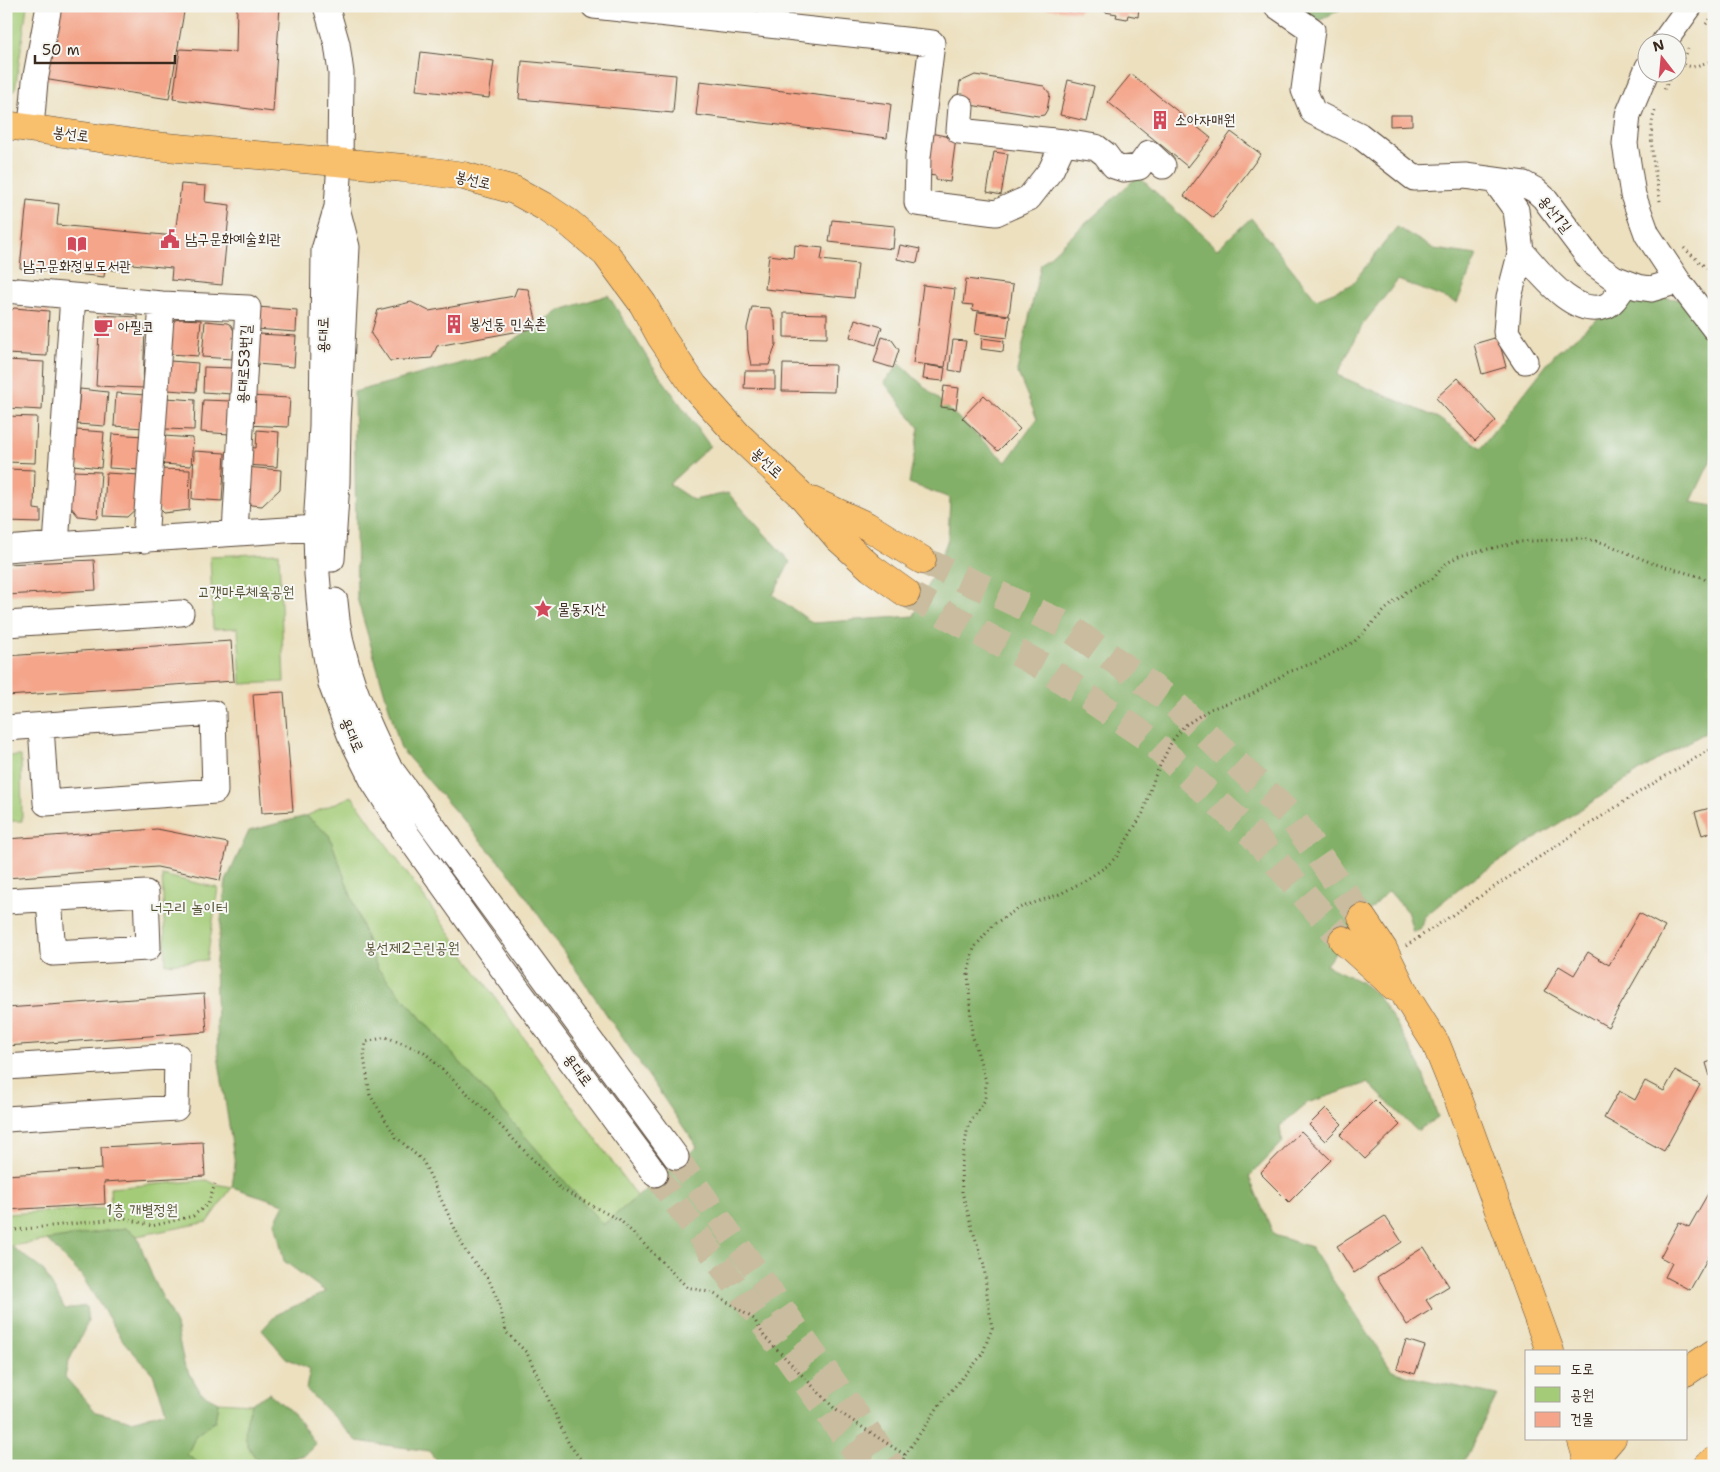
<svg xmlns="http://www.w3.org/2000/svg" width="1720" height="1472" font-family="'Shantell Sans','Poor Story',sans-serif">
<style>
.green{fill:#a4cc78;stroke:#707b4b}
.forest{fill:#83b068;stroke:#5f6d43}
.building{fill:#f4a58a}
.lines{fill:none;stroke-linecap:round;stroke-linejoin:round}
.minor-tunnel{stroke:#c9bc9f;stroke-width:25;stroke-dasharray:25 12;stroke-linecap:butt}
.major-tunnel{stroke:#c9bc9f;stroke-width:28;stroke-dasharray:28 14;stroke-linecap:butt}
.minor-casing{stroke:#564536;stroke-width:27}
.major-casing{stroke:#564536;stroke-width:29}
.highway-casing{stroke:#564536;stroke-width:29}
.path{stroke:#564536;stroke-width:3;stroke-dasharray:1 4;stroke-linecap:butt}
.minor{stroke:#fff;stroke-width:25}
.major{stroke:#f8bf6c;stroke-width:28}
.highway{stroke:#f8bf6c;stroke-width:28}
.labels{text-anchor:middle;stroke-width:4;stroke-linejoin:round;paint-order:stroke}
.poi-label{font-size:15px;fill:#3b2a1e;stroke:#f6f6f2;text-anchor:start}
.street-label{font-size:15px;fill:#3b2a1e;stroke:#f6f6f2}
.park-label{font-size:15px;fill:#555234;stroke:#f6f6f2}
</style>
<rect width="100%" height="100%" fill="#f6f6f2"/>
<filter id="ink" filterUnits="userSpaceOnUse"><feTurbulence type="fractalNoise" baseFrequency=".02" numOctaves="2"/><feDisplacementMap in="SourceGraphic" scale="10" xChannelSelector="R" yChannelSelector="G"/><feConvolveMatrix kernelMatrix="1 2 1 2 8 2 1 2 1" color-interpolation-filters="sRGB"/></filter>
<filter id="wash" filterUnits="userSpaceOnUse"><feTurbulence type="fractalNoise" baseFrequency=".0096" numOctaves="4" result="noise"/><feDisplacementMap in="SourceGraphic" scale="20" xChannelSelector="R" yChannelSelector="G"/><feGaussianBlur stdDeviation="1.12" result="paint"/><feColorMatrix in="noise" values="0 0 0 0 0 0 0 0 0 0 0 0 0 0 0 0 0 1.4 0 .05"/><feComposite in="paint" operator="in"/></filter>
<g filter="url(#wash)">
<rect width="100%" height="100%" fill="#ece0bf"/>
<path class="green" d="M6,6H27L15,91L6,89Z
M279,553L284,682L241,684L238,628L213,629L210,556Z
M6,756H21L22,821H6Z
M352,796L637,1197L603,1225L377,968L329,835L306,816Z
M162,875L218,888L207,960L166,964Z
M207,1180L215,1184L232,1187L208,1222L137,1236L125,1228L11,1246L6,1250V1214L111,1208L110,1188Z
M218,1402L251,1404C243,1435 241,1440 262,1466H203L187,1455L196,1435L215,1421Z"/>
<path class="forest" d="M1289,6H1346L1317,22Z
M1138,176L1217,249L1251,218L1316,299L1351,285L1397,227L1434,249L1477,255L1457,303L1398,280L1363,324L1337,375L1438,418L1481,448L1555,354L1629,293L1685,300L1709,344L1711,383L1714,392V446L1710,462L1691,502L1714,506V728L1665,755L1463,885L1424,917L1420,930L1413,932L1408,913L1389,891L1354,926L1326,965L1359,981L1376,994L1396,1023L1421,1068L1438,1117L1417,1131L1368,1083L1307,1103L1280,1126L1282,1143L1249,1177L1274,1235L1311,1247L1392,1370L1416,1378L1497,1395L1462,1466H440L429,1451L357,1441L306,1389L310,1369L286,1358L262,1330L277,1314L326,1292L284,1261L275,1222L284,1204L232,1187L235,1164L218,1055L215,967L226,881L249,831L306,816L329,835L377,968L603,1225L697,1147L514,879L401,749L357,598L354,392L488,356L561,310L608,295L650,362L710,446L669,484L693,500L728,493L790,562L773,595L813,623L914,616L948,540L950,498L909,483L919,428L884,382L900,364L1006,462L1037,419L1017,371L1041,264Z
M125,1228L137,1236L152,1276L176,1325L184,1364L201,1393L218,1402L215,1421L196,1435L187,1455L203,1466H6V1250L11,1246L44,1271L65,1309L86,1306L88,1322L68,1363L65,1377L96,1412L132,1421L166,1411L153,1374L124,1342L81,1275L47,1240Z
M269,1393L294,1414L316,1444L305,1455L262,1466C241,1440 243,1435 251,1404Z"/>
<g id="blocks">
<path class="building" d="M56,6H185L169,99L43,79Z
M237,6H280L273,112L173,99L180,49L236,52Z
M1042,6H1080L1079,12L1042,8Z
M1106,6H1139L1138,17L1128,15L1127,19L1116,17L1117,14L1105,12Z
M421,52L494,61L489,98L416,90Z
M522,61L676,75L673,113L519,99Z
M1131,74L1211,138L1188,167L1108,102Z
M975,75L1044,86L1050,94L1047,110L1044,115L1038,116L964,104L958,95L960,82Z
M1068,80L1094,86L1086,121L1060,115Z
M700,81L891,104L887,138L696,115Z
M1390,115H1412V125L1390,126Z
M1231,132L1261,154L1214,218L1184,196Z
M930,133L956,138L950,182L936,180V176L928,175Z
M994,152L1008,154L1001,195L987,192Z
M181,184L206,186L205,202L230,205L222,285L171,280L172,268L122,263L121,271L105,269L104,277L20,268L27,200L59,204L57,225L175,236Z
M832,220L895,226L893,249L829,242Z
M795,245L823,248L821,260L858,264L854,298L765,289L769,255L794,258Z
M900,245L920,249L917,263L897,259Z
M966,279L1013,285L1009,315L972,310L973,305L963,304Z
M923,285L955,289L945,367L913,363Z
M517,288L528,289L536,319L531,329L437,346L432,358L390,361L371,334L378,310L411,302L429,311L514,296Z
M257,307L297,310L296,332L255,329Z
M752,307L770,308L775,321L776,344L769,365H751L748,350L747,328Z
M14,308L49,311L47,356L6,354V315Z
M978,312L1010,316L1007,338L975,334Z
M784,313L827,314V338L784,337Z
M100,315L138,317V326H145L143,388L96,386Z
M181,319L201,320L198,356L170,354L172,325L175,320Z
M855,319L882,327L876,345L850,337Z
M205,321L227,323L231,325L234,331L232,359L202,357Z
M258,334L296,336L294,367L256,364Z
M882,337L892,340L899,350L893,368L874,362Z
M1498,337L1506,367L1482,374L1474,344Z
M982,338L1004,341L1003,352L981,349Z
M953,340L966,341L961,372L949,370Z
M6,360L44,362L42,410L6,408Z
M170,361L198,363L196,392L168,390Z
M783,364L835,365L834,392L782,391Z
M925,365L945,368L943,381L923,379Z
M204,367L233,368L232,394L203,392Z
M745,371H775V389L744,388Z
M1458,378L1496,421L1475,441L1436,398Z
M944,386L959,388L956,409L941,407Z
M80,389L108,392L105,426L77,424Z
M116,393L146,395L144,428L114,426Z
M984,395L1020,429L998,451L962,418Z
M249,396L290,398L288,427L247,425Z
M166,398L195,400L194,430L165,429Z
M203,400L231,401L229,434L201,432Z
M6,416L37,417L35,463L6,462Z
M76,430L104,432L101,468L73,465Z
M257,430L279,432L277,467L246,465L247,447L256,448Z
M112,434L144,436L141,470L109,468Z
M164,436L193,438L191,466L162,464Z
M194,451L225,453L222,501L192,499Z
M245,467L281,470L280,489L262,506L251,505L243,496Z
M6,469L35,470L34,509L41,510V523L6,522Z
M159,469L190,470L189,510L163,513L157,507Z
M72,471L101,472L98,518L78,516L71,507Z
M106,473L140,475L139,506L127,517L104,516Z
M94,560L96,590L6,595V564Z
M231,641L234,681L6,696V656Z
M284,692L293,811L262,813L253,694Z
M1714,807V831L1702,835L1695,812Z
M157,829L228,843L220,880L157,867L6,878V839Z
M1639,913L1665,927L1608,1027L1545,991L1559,966L1574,975L1588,952L1609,965Z
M204,994L207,1032L6,1046V1008Z
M1714,1060V1086H1713L1706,1063Z
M1675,1071L1700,1085L1664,1151L1604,1118L1619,1091L1635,1100L1645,1081L1664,1091Z
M1375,1100L1400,1125L1365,1159L1340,1135Z
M1326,1108L1342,1124L1325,1141L1309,1125Z
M1301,1131L1331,1160L1289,1202L1260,1173Z
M203,1142L205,1176L104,1182L105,1204L6,1210V1175L102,1169L101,1147Z
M1714,1183V1247L1690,1290L1665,1277L1672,1263L1660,1257L1679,1222L1689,1227Z
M1385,1216L1402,1242L1354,1273L1337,1246Z
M1424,1247L1449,1286L1426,1300L1432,1309L1407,1325L1377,1277Z
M1406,1340L1425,1346L1415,1374L1397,1368Z"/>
</g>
</g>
<g filter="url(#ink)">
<use href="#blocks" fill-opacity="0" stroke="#564536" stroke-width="1"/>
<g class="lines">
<path class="minor-tunnel" d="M676,1157L893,1466
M655,1174L865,1466"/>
<path class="major-tunnel" d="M922,560L1067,626L1171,701L1290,815L1362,918
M906,593L1042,666L1145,736L1254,836L1343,940"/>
<g class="minor-casing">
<path id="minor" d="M326,6L337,44L341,73L340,162L337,207L324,250L322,427L316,528L317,574L322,633L331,684L350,735L373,781L408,836L502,968L655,1174
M594,6L932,43L918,157L917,203L996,213L1029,198L1051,170L1064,142L959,131L961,107
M1277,6L1312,30L1304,90L1313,112L1359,135L1414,178L1465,176L1524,184L1535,190L1544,198L1593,263L1614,278L1638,287L1651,289L1678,281
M1664,42L1690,6
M1648,67L1628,115L1625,144L1633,195L1647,234L1678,281L1714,328
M31,128L35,81L49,6
M1064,142L1096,147L1105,154L1114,166L1123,169L1139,167L1149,153L1163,166
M1495,181L1516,210L1521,251L1509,297L1506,332L1525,361
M1521,251C1540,272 1574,319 1606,306C1614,303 1621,289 1627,283
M6,290L162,304L248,308L235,532
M145,540L162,304
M56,545L73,296
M6,549L56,545L316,528
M332,559L337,482L338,423L347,247L337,208
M335,601C339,660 363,715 389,767L676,1157
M6,624L181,613
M6,728L213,713L215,791L46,803L41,726
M6,901L146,893L148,948L53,953L49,899
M6,1067L177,1056L176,1108L6,1119"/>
</g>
<g class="major-casing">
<path id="major" d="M6,125L155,146L404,168L464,176L514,190L545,207L569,223L606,254L643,304L661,337L694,386L737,434L804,498L838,538L871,568L906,593
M812,501L867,526L922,560
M1362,918L1383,949L1407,998L1436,1044L1458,1098L1550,1351
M1343,940L1395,987
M1686,1372L1714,1353
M1581,1438L1589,1465
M1588,1466L1612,1438"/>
</g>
<g class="highway-casing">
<path id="highway" d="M1707,1466L1714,1461"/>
</g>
<path class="path" d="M1706,24L1714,15
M1679,64L1693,67L1714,60
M1678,67L1688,49
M1664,89L1674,72
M1655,111C1646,135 1656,175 1660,201
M1684,248L1714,275
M1406,946L1527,865L1636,794L1714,747
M619,1219L687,1287L713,1293L754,1319L764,1336L836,1410L905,1455L901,1466
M6,1231L125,1218L152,1226L193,1216L208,1204L215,1184
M905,1455L943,1400L982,1355L992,1328L987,1295L984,1265L972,1228L962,1192L961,1168L968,1126L985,1100L986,1081L972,1034L968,973L974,948L994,924L1019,908L1060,894L1084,881L1107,866L1117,856L1143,813L1155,776L1172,741L1184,726L1210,709L1251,695L1286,673L1316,662L1354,642L1386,609L1406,592L1434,578L1444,565L1459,556L1518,542L1583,538L1604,543L1652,563L1701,577L1714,585
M586,1466L569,1444L527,1353L506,1332L499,1303L489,1280L466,1252L423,1161L396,1137L370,1095L364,1057L366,1042L386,1037L424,1052L493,1118L561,1189L619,1220"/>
<use href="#minor" class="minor"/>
<use href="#major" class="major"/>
<use href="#highway" class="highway"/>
</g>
</g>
<defs>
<g id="building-bare" transform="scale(1.5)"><path d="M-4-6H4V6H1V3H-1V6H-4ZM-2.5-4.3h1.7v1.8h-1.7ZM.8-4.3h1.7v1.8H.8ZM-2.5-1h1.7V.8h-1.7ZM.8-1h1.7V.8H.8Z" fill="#d1495b" stroke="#f6f6f2" stroke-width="2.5" paint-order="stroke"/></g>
<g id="civic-bare" transform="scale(1.5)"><path d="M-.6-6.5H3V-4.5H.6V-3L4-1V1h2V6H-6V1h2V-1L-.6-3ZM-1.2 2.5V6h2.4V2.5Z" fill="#d1495b" stroke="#f6f6f2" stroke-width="2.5" paint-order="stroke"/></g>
<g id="library-bare" transform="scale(1.5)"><path d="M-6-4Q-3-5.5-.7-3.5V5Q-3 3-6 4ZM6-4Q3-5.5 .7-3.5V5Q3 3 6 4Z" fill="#d1495b" stroke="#f6f6f2" stroke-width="2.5" paint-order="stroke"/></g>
<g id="cafe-bare" transform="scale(1.5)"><path d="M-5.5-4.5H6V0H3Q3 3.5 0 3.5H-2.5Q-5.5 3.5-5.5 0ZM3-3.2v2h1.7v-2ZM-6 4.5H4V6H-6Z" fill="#d1495b" stroke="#f6f6f2" stroke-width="2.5" paint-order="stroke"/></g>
<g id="sight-bare" transform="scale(1.5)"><path d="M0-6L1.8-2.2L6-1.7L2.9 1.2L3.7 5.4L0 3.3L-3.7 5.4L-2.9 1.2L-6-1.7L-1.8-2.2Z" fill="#d1495b" stroke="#f6f6f2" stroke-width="2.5" paint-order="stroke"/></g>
</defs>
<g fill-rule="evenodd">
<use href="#building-bare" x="1160" y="120"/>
<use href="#civic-bare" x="170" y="239"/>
<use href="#library-bare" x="77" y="244"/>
<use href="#building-bare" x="454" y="324"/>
<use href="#cafe-bare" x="103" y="327"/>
<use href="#sight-bare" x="543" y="609"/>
</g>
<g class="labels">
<g class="poi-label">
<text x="1175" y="125">소아자매원</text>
<text x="185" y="244">남구문화예술회관</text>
<text x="77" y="271" text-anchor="middle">남구문화정보도서관</text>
<text x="469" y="329">봉선동 민속촌</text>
<text x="118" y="332">아필코</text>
<text x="558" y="614">물동지산</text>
</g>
<g class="street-label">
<text transform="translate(71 134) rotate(8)" y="5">봉선로</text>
<text transform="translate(473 180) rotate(13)" y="5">봉선로</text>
<text transform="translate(1555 214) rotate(51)" y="5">용산1길</text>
<text transform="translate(323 335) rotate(-89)" y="5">용대로</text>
<text transform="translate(244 364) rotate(-87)" y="5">용대로53번길</text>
<text transform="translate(767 463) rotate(43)" y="5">봉선로</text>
<text transform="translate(352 735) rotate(66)" y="5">용대로</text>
<text transform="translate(578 1070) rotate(53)" y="5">용대로</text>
</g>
<g class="park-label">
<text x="246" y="597">고갯마루체육공원</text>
<text x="189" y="913">너구리 놀이터</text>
<text x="412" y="953">봉선제2근린공원</text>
<text x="142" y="1215">1층 개별정원</text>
</g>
</g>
<rect width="1720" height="1472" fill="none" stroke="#f6f6f2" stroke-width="25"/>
<rect x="1525" y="1350" width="162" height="90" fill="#f6f6f2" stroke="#aba49d"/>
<rect x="1535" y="1366" width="25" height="8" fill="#f8bf6c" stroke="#aba49d"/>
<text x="1570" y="1374" font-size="15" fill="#3b2a1e">도로</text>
<rect x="1535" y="1387" width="25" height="15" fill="#a4cc78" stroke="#aba49d"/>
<text x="1570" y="1400" font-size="15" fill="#3b2a1e">공원</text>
<rect x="1535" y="1412" width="25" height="15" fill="#f4a58a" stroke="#aba49d"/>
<text x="1570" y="1424" font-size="15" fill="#3b2a1e">건물</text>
<g transform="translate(1662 58) rotate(344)"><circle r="24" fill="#f6f6f2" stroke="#aba49d"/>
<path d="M0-4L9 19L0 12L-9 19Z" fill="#d1495b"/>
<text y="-8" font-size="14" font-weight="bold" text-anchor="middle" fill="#3b2a1e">N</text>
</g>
<path d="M35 55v8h140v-8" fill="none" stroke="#3b2a1e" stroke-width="2.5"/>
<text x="42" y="55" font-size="15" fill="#3b2a1e" stroke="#f6f6f2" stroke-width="4" paint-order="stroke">50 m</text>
</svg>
